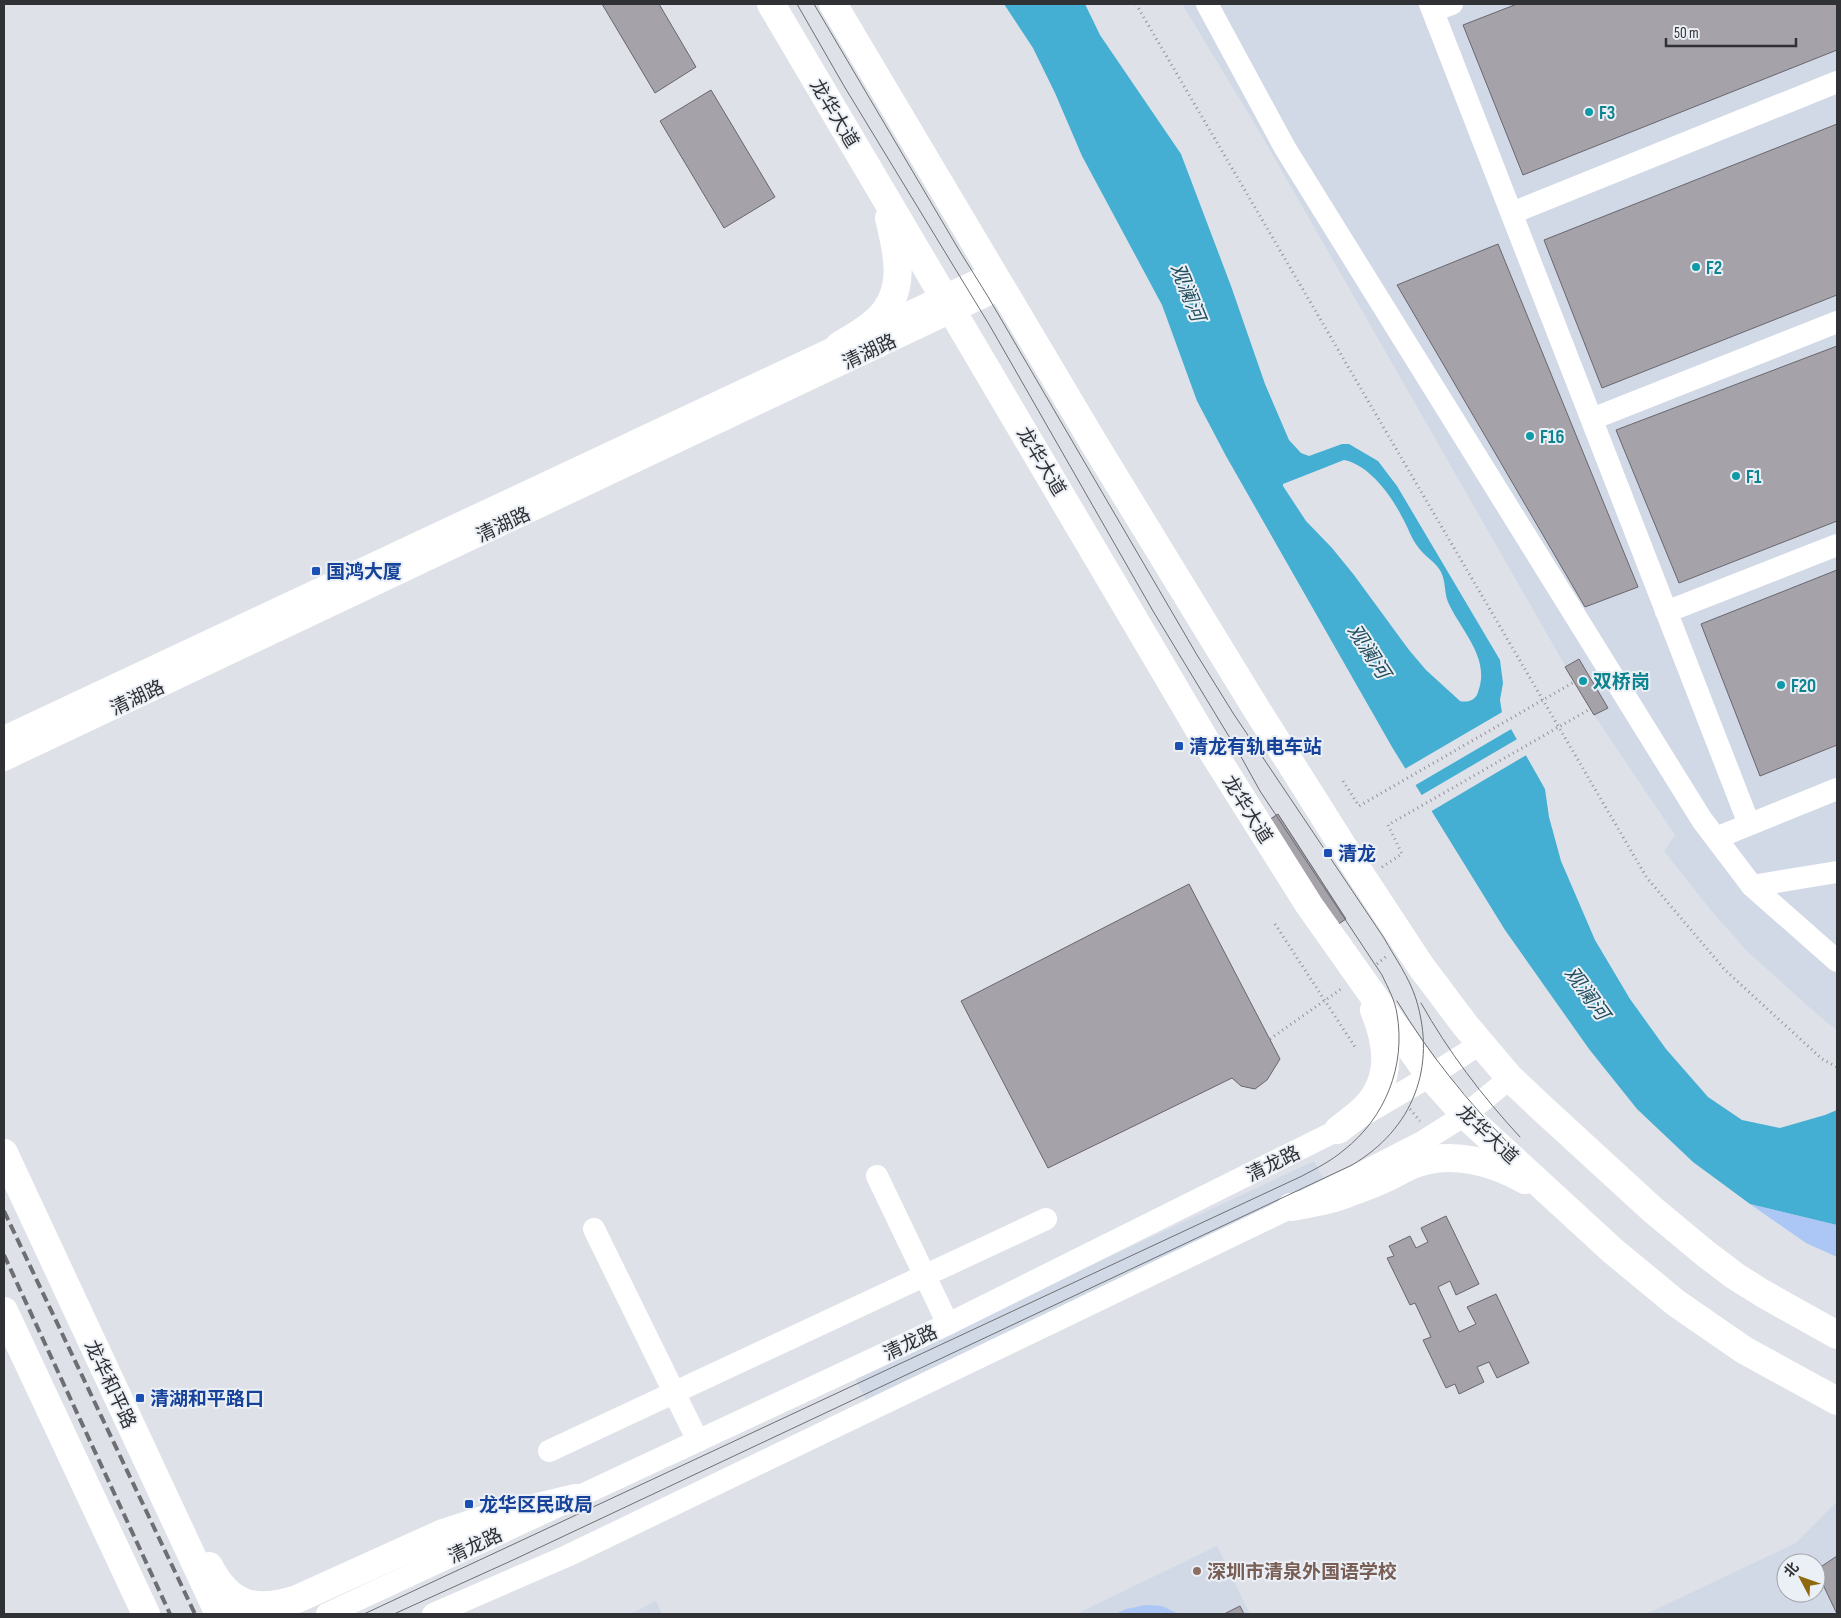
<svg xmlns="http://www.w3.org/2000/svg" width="1841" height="1618" font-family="'Sofia Sans Condensed','Noto Sans SC',sans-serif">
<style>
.built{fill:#d1d9e6;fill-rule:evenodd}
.green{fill:#acc7f5}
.water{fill:#44afd2;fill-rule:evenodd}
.pier{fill:#dee2e8}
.building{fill:#a5a2a9;stroke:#69666d}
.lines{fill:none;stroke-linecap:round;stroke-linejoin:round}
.path{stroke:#909397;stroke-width:3;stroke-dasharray:1 4;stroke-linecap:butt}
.minor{stroke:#fff;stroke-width:22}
.major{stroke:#fff;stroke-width:28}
.tram{stroke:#6d6f73;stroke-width:1}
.rail{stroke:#6d6f73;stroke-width:4;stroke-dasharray:10 5;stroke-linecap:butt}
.culture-dot{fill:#0f9aa8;stroke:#ebeff6;stroke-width:2}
.transit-dot{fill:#1a4fb4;stroke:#ebeff6;stroke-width:2}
.education-dot{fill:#8d6e63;stroke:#ebeff6;stroke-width:2}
.labels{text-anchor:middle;stroke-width:4;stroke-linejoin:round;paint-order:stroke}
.culture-label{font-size:19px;font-weight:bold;fill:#0d838f;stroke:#ebeff6;text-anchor:start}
.street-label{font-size:19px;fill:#303134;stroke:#ebeff6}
.transit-label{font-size:19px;font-weight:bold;fill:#164399;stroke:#ebeff6;text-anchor:start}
.education-label{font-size:19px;font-weight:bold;fill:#785e54;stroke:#ebeff6;text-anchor:start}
.water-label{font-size:20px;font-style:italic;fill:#224f5e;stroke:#ebeff6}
</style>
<rect width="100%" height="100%" fill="#dee2e8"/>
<path class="built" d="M1182,4H1837V1030L1820,1017L1748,952L1713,913L1664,851L1675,835L1590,709L1259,131Z
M1314,1161L1325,1181L867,1402L854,1376Z
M1837,1501V1614H1646L1796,1543ZM1786,1563H1816V1593H1786Z
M1217,1546L1250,1614H1076Z
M656,1601L662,1614H630Z"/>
<path class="green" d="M1750,1204L1837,1225V1257L1806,1243Z
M1146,1605L1162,1606L1179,1614H1115L1126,1609Z"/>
<path class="water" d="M1004,4H1085L1100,35L1181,154L1231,286L1265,384L1289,440L1301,453L1309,456L1342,444H1349L1378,461L1397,486L1500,660L1503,683L1500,700L1502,713L1545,789L1549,817L1561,861L1595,940L1630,999L1666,1049L1708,1097L1742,1120L1780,1128L1825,1115L1837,1110V1225L1750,1204L1693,1162L1637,1109L1589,1049L1505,930L1392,747L1226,456L1197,401L1162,305L1082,156L1055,93L1033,48ZM1344,460C1369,465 1391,495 1402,517C1408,527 1411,538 1418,547C1425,557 1436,562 1441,572C1446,582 1444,592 1448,602C1461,631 1491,658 1478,692C1476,700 1468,703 1460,701L1426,670L1409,650L1354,575L1332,548L1306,521L1283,486V484Z"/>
<path class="pier" d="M1504,711L1513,728L1414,786L1403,770Z
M1519,738L1528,754L1430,812L1420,796Z"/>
<path class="building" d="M602,4H659L696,67L655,93Z
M1517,4H1837V50L1523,175L1463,25Z
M711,90L775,197L724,228L660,121Z
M1837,124V295L1602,388L1544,240Z
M1498,244L1638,587L1585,607L1397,285Z
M1837,346V521L1679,583L1616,430Z
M1837,570V745L1760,776L1701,624Z
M1579,659L1608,708L1594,715L1565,667Z
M1278,814L1346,919L1334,927L1266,822Z
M1189,884L1280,1059L1267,1080L1255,1089L1241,1086L1232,1078L1048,1168L961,1001Z
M1446,1216L1479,1284L1456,1295L1450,1281L1438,1287L1459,1332L1476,1324L1467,1307L1496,1294L1529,1363L1497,1378L1489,1362L1477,1367L1484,1382L1459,1394L1455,1384L1446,1388L1423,1340L1431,1337L1415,1303L1410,1305L1387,1258L1394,1256L1389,1246L1410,1236L1416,1248L1428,1242L1421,1228Z
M1837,1556V1614L1816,1570Z
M1240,1606L1244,1614H1224Z"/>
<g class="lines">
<path class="path" d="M1136,4L1647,878L1725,970L1822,1059L1837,1067
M1343,781L1359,806L1574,682
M1382,867L1402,854L1388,825L1590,709
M1275,924L1355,1047
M1377,964L1388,955
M1270,1039L1341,989
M1410,1109L1420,1121"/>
<path class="minor" d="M1207,4L1285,148L1702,820L1752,886L1837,961
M1430,4L1749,824
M1433,11L1452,4
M1512,213L1837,82
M1592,419L1837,322
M1666,612L1837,545
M4,737L993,273
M4,760L1002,288
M1716,838L1837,789
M1752,886L1837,872
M877,1176L948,1324
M594,1229L698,1441
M549,1451L1046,1219
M327,1614L948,1324L1338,1130L1430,1076L1480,1044
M433,1614L567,1556L1348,1180L1422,1142L1465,1115L1510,1078"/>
<path class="major" d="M771,4L1207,743L1309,905L1430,1076L1465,1115L1613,1251L1676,1303L1744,1350L1837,1401
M833,4L1095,445L1257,710L1359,872L1420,965L1465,1025L1510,1078L1544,1110L1653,1210L1706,1254L1735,1276L1762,1293L1837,1335
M839,346C851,338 866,331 877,320C907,292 898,254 889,218
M1338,1130C1347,1123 1357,1116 1365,1108C1393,1079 1388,1044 1374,1010
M4,1153L219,1614
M1291,1207C1312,1203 1332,1200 1351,1192C1363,1188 1375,1183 1386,1178C1397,1173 1407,1166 1418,1163C1453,1151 1493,1162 1525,1180
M4,1311L146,1614
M209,1566C230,1607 256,1612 297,1599L443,1533L486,1519L576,1498"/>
<path class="tram" d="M1397,1001C1429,1054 1467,1101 1511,1146
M1421,1003C1448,1051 1482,1096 1520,1137
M364,1614L1302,1176C1317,1168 1331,1161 1344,1150C1385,1118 1406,1066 1397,1014C1395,1000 1388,988 1382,975L1260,791L1239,753L1153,611L990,326L844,86L797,4
M394,1614L513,1560L1352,1165C1413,1129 1437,1067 1416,999C1409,977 1395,958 1384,938L1233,713L1197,655L987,295L959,250L814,4"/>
<path class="rail" d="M4,1211L195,1614
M4,1255L170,1614"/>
</g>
<g class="culture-dot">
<circle cx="1589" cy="112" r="5"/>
<circle cx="1696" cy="267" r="5"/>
<circle cx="1530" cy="436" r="5"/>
<circle cx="1736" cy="476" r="5"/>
<circle cx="1583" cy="681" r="5"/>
<circle cx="1781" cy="685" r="5"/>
</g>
<g class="transit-dot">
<rect x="311" y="566" width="10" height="10" rx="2.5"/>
<rect x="1174" y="741" width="10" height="10" rx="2.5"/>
<rect x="1323" y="848" width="10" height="10" rx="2.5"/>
<rect x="135" y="1393" width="10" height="10" rx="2.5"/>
<rect x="464" y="1499" width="10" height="10" rx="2.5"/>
</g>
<circle class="education-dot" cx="1197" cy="1571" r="5"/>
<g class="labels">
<g class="culture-label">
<text x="1599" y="119">F3</text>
<text x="1706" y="274">F2</text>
<text x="1540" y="443">F16</text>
<text x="1746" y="483">F1</text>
<text x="1593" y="688">双桥岗</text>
<text x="1791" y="692">F20</text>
</g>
<g class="street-label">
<text transform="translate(835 113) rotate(59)" y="7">龙华大道</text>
<text transform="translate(869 351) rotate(-25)" y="7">清湖路</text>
<text transform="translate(1042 461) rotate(59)" y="7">龙华大道</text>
<text transform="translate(503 524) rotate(-25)" y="7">清湖路</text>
<text transform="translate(137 697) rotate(-25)" y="7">清湖路</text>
<text transform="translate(1248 809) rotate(58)" y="7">龙华大道</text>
<text transform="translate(1488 1134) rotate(43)" y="7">龙华大道</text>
<text transform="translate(1273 1163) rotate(-26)" y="7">清龙路</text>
<text transform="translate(910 1342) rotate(-25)" y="7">清龙路</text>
<text transform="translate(111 1384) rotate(65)" y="7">龙华和平路</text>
<text transform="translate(475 1545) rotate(-25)" y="7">清龙路</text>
</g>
<g class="transit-label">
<text x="326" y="578">国鸿大厦</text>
<text x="1189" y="753">清龙有轨电车站</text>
<text x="1338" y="860">清龙</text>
<text x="150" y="1405">清湖和平路口</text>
<text x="479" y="1511">龙华区民政局</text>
</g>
<g class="education-label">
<text x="1207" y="1578">深圳市清泉外国语学校</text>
</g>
<g class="water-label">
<text transform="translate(1188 292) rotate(68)" y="7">观澜河</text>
<text transform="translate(1369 651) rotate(57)" y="7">观澜河</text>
<text transform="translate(1587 993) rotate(54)" y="7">观澜河</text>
</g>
</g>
<rect width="1841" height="1618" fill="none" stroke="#303134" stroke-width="10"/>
<g transform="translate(1801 1578) rotate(311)"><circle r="24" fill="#ebeff6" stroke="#a0a3a8"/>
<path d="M0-4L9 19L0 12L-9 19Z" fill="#8f690d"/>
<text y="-8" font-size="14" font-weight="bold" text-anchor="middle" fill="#303134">北</text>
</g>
<path d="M1666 38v8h130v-8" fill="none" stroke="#303134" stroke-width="2.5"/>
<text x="1674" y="38" font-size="15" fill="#303134" stroke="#ebeff6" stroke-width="4" paint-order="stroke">50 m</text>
</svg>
